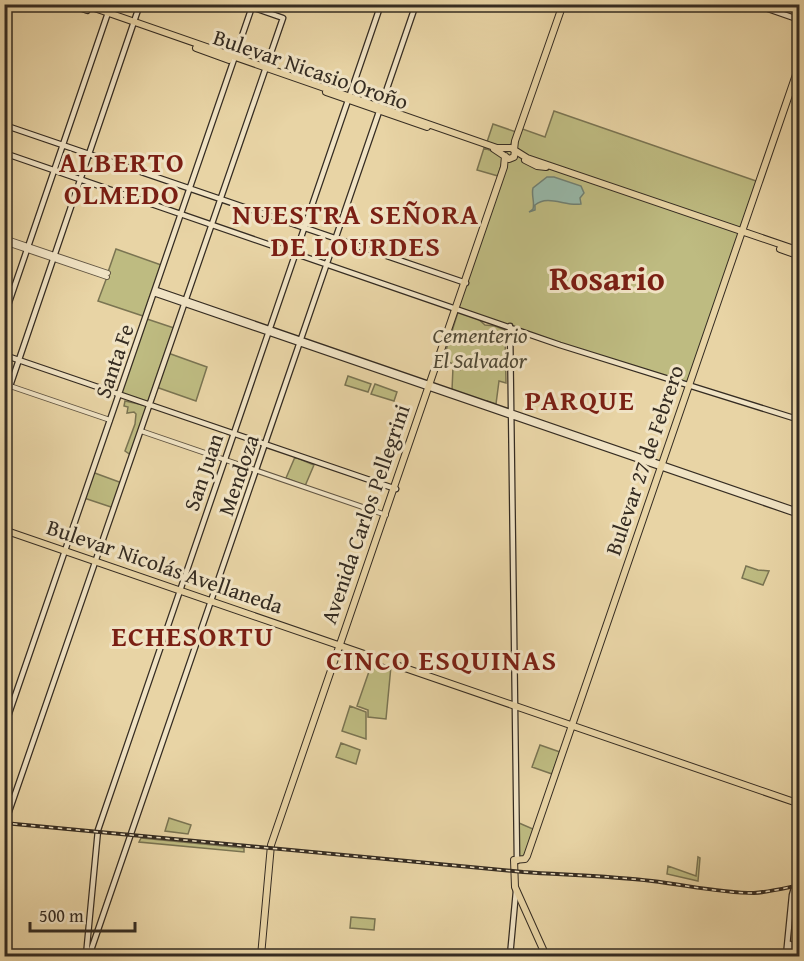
<svg xmlns="http://www.w3.org/2000/svg" width="804" height="961" font-family="'Gentium Book Plus',serif">
<style>
.green{fill:#bebb81;stroke:#7a7452;stroke-width:1.5}
.water{fill:#97b8a9;stroke:#708073;stroke-width:1.5}
.lines{fill:none;stroke-linecap:round;stroke-linejoin:round}
.tertiary-casing{stroke:#625643;stroke-width:6}
.secondary-casing{stroke:#352c22;stroke-width:7}
.primary-casing{stroke:#352c22;stroke-width:8}
.tertiary{stroke:#f0e3c4;stroke-width:4}
.secondary{stroke:#f0e3c4;stroke-width:4.5}
.primary{stroke:#e8d4a5;stroke-width:6}
.rail-casing{stroke:#352c22;stroke-width:4}
.rail{stroke:#f0e3c4;stroke-width:1.5;stroke-dasharray:4.5;stroke-linecap:butt}
.labels{text-anchor:middle;stroke-width:6;stroke-linejoin:round;paint-order:stroke}
.street-label{font-size:22px;fill:#352c22;stroke:#f0e3c4}
.park-label{font-size:22px;font-style:italic;fill:#504935;stroke:#f0e3c4}
.district-label{font-size:28px;font-weight:bold;letter-spacing:1.5px;fill:#7a1f14;stroke:#f0e3c4}
.town-label{font-size:34px;font-weight:bold;fill:#7a1f14;stroke:#f0e3c4}
</style>
<rect width="100%" height="100%" fill="#e8d4a5"/>
<filter id="stains"><feTurbulence type="fractalNoise" baseFrequency=".00333" numOctaves="4"/><feColorMatrix values="0 0 0 0 .2 0 0 0 0 .09 0 0 0 0 .02 0 0 0 .5 -.17"/></filter>
<radialGradient id="worn" r=".72"><stop offset=".6" stop-color="#630" stop-opacity="0"/><stop offset="1" stop-color="#630" stop-opacity=".3"/></radialGradient>
<path class="green" d="M554,111L759,182L689,384L586,353L458,309L271,845L505,159L504,152L512,144L514,137L511,144L506,148L487,142L493,124L516,132L520,128L545,137Z
M484,148L500,154L503,159L498,176L477,170Z
M4,238L108,272L116,249L164,266L146,317L98,301L107,277L5,242Z
M458,312L476,317L485,325L495,326L505,330L506,383L499,381L496,404L487,401L486,403L452,390L453,367L460,370L461,367L443,360Z
M147,319L174,328L149,403L122,394L121,392Z
M168,353L207,367L196,401L156,387Z
M348,376L371,384L368,392L345,385Z
M375,384L397,392L394,401L371,394Z
M125,401L148,406L131,455L125,451L135,424L136,414L134,412L127,413L128,407L124,406Z
M295,457L314,465L305,486L286,478Z
M92,472L122,483L114,508L84,498Z
M746,566L758,570L769,571L763,585L742,578Z
M373,660L391,666L386,719L368,717V710L357,706Z
M350,706L366,712V739L342,731Z
M341,743L360,750L356,764L336,757Z
M540,745L560,752L552,774L532,767Z
M169,818L191,825L188,834L165,831Z
M519,823L533,829L534,831L526,856L518,858V825Z
M141,838L244,848V852L139,842Z
M698,857L700,858L698,881L667,874L668,866L696,876Z
M351,917L375,919L374,930L350,928Z"/>
<path class="water" d="M547,177H554L581,186L584,193L580,198L581,204C566,207 548,194 535,205V210L529,212L533,209C535,202 531,195 533,188Z"/>
<g class="lines">
<g class="tertiary-casing">
<path id="tertiary" d="M4,238L108,273
M4,242L107,277
M4,402L10,386L110,420
M141,431L386,515"/>
</g>
<g class="secondary-casing">
<path id="secondary" d="M754,4L800,20
M4,125L466,283
M4,153L560,345L800,420
M156,290L800,512
M154,293L800,515
M4,317L111,4
M510,326L517,861
M4,355L396,489
M4,385L10,386L140,4
M4,728L253,4
M4,826L283,18L243,4
M794,897L800,886
M86,956L98,830L381,4
M89,956L416,4
M510,956L516,891
M786,956L792,895L794,888L800,882
M789,956L790,944"/>
</g>
<g class="primary-casing">
<path id="primary" d="M71,4L87,10
M83,4L497,148H511L527,158L800,251
M196,48L229,60
M326,92L427,127
M494,149L509,159L514,157L515,151
M514,150L515,141L563,4
M525,160L537,166L546,167
M780,249L800,256
M4,530L800,804
M261,956L271,845L504,167L505,156
M546,956L515,887L514,860L525,859L527,856L800,63"/>
</g>
<use href="#tertiary" class="tertiary"/>
<use href="#secondary" class="secondary"/>
<use href="#primary" class="primary"/>
<g class="rail-casing">
<path id="rail" d="M4,823L523,872C566,875 609,876 652,881C686,885 720,893 754,893C769,892 785,888 800,885"/>
</g>
<use href="#rail" class="rail"/>
</g>
<g class="labels">
<g class="street-label">
<text transform="translate(311 69) rotate(19)" y="8">Bulevar Nicasio Oroño</text>
<text transform="translate(114 361) rotate(-71)" y="8">Santa Fe</text>
<text transform="translate(644 460) rotate(-71)" y="8">Bulevar 27 de Febrero</text>
<text transform="translate(203 472) rotate(-71)" y="8">San Juan</text>
<text transform="translate(238 475) rotate(-71)" y="8">Mendoza</text>
<text transform="translate(365 514) rotate(-71)" y="8">Avenida Carlos Pellegrini</text>
<text transform="translate(165 566) rotate(19)" y="8">Bulevar Nicolás Avellaneda</text>
</g>
<g class="park-label">
<text x="480" y="343">Cementerio<tspan x="480" dy="25">El Salvador</tspan></text>
</g>
<g class="district-label">
<text x="122" y="172">ALBERTO<tspan x="122" dy="32">OLMEDO</tspan></text>
<text x="356" y="224">NUESTRA SEÑORA<tspan x="356" dy="32">DE LOURDES</tspan></text>
<text x="580" y="410">PARQUE</text>
<text x="193" y="646">ECHESORTU</text>
<text x="442" y="670">CINCO ESQUINAS</text>
</g>
<g class="town-label">
<text x="607" y="290">Rosario</text>
</g>
</g>
<rect width="804" height="961" fill="none" stroke="#e8d4a5" stroke-width="24"/>
<rect x="6" y="6" width="792" height="949" fill="none" stroke="#352c22" stroke-width="3"/>
<rect x="12" y="12" width="780" height="937" fill="none" stroke="#352c22" stroke-width="1.5"/>
<path d="M30 922v9h105v-9" fill="none" stroke="#352c22" stroke-width="3"/>
<text x="39" y="922" font-size="18" fill="#352c22" stroke="#f0e3c4" stroke-width="4.5" paint-order="stroke">500 m</text>
<rect width="100%" height="100%" filter="url(#stains)"/>
<rect width="100%" height="100%" fill="url(#worn)"/>
</svg>
